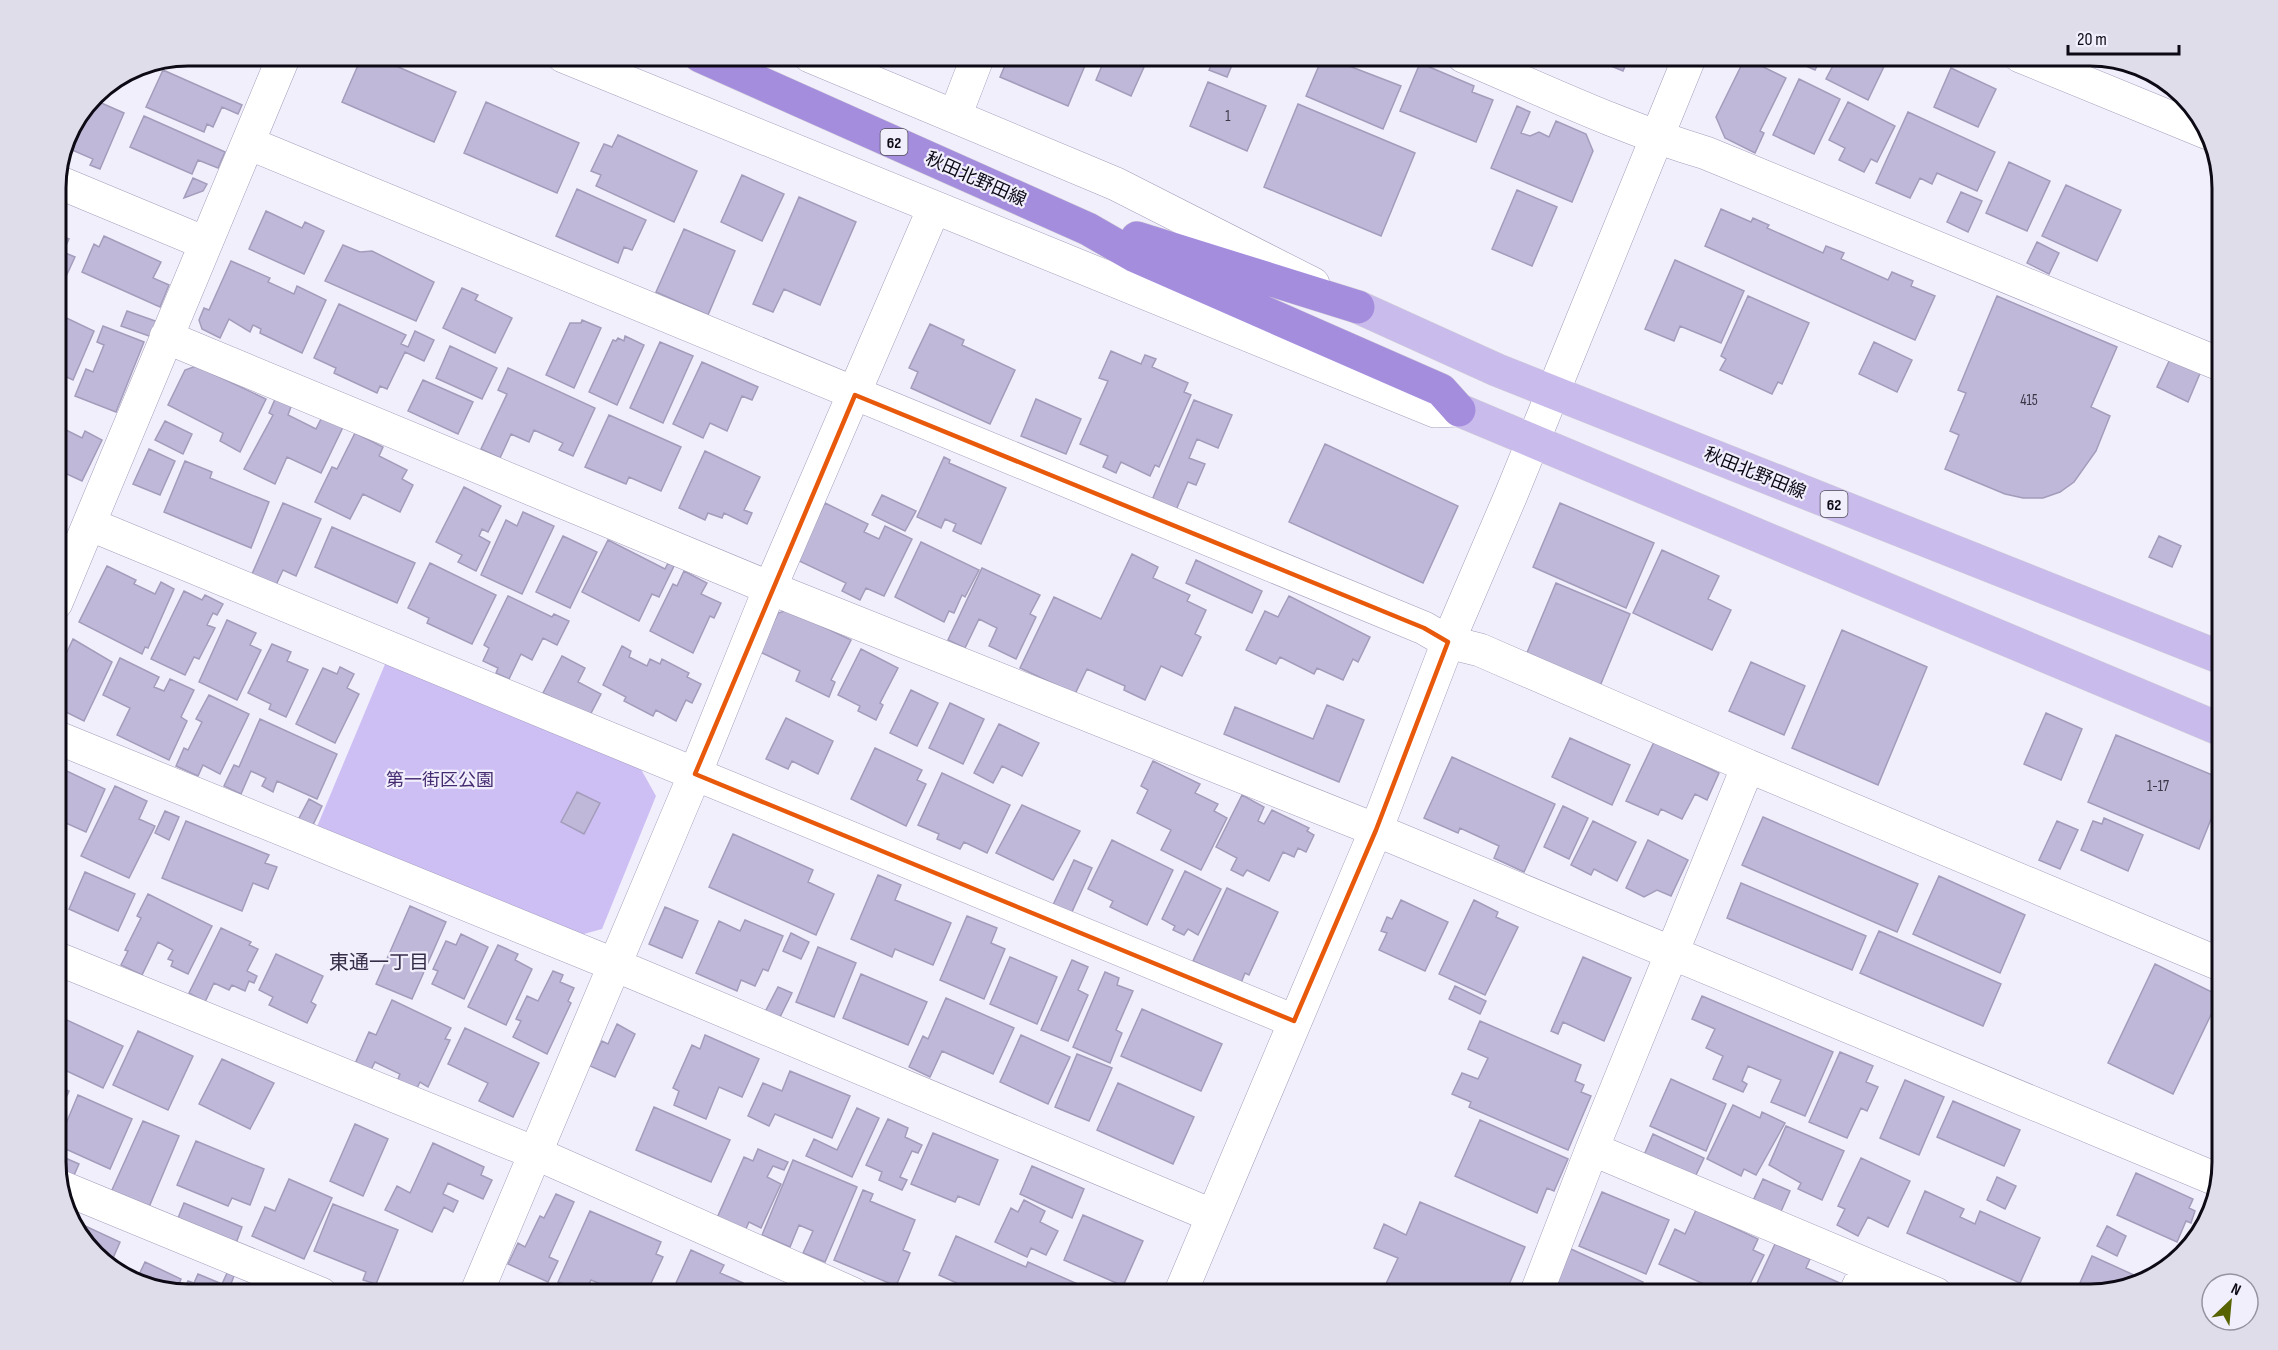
<svg xmlns="http://www.w3.org/2000/svg" width="2278" height="1350" font-family="'Sofia Sans Condensed','Noto Sans JP',sans-serif">
<style>
.green{fill:#cdbff4}
.building{fill:#c0b8d8;stroke:#a49cbb;stroke-width:1.5}
.lines{fill:none;stroke-linecap:round;stroke-linejoin:round}
.minor-casing{stroke:#a49dbb;stroke-width:34}
.tertiary-casing{stroke:#a49dbb;stroke-width:34}
.primary-casing{stroke:#d3d3d5;stroke-width:34}
.motorway-casing{stroke:#d3d3d5;stroke-width:34}
.minor{stroke:#fff;stroke-width:33}
.tertiary{stroke:#fff;stroke-width:33}
.primary{stroke:#c9bbeb;stroke-width:33}
.motorway{stroke:#a58dde;stroke-width:33}
.marked{fill:none;stroke:#e8590c;stroke-width:4.5;stroke-linejoin:round}
.labels{text-anchor:middle;stroke-width:4.5;stroke-linejoin:round;paint-order:stroke}
.number-label{font-size:15px;fill:#3a3646}
.shield{fill:#f2effd;stroke:#524f5b;stroke-width:1.5}
.shield-label{font-size:16px;font-weight:bold;fill:#0d0a15}
.street-label{font-size:18px;fill:#0d0a15;stroke:#f2effd}
.park-label{font-size:18px;fill:#452c71;stroke:#f2effd}
.neighbourhood-label{font-size:20px;fill:#362e48;stroke:#f2effd}
.rim{fill:none;stroke:#0d0a15;stroke-width:3}
</style>
<rect width="100%" height="100%" fill="#f2effd"/>
<path class="green" d="M388,657L638,764L656,796L602,929L573,937L316,829Z"/>
<path class="building" d="M362,56H373L456,92L434,142L342,102Z
M1009,56H1089L1068,106L1000,77Z
M1106,56H1149L1131,96L1096,80Z
M1323,56L1401,86L1383,129L1306,96Z
M1587,56H1629L1623,71Z
M1783,56H1822L1815,70Z
M1838,56H1889L1868,100L1826,79Z
M1215,57L1232,65L1227,77L1209,70Z
M1745,58L1786,78L1760,131L1764,133L1755,153L1725,138L1716,117Z
M1420,63L1474,86L1472,92L1493,100L1476,142L1400,111Z
M1951,68L1996,89L1978,127L1934,107Z
M163,70L242,105L238,114L222,107L213,127L207,124L204,132L146,107Z
M1799,79L1840,99L1814,154L1773,135Z
M1208,82L1266,106L1247,151L1190,126Z
M99,102L124,113L100,169L90,165L93,159L63,146L66,137L87,105L96,108Z
M486,102L579,143L557,193L464,153Z
M1848,102L1895,126L1877,162L1871,159L1864,172L1839,160L1845,148L1829,140Z
M1298,104L1415,153L1381,236L1264,187Z
M1517,106L1530,112L1521,133L1530,136L1539,132L1549,137L1556,121L1586,134L1593,151L1572,202L1491,168Z
M1908,112L1995,152L1977,191L1937,173L1932,184L1920,178L1910,198L1876,183Z
M144,116L225,152L218,168L198,160L192,174L130,147Z
M618,135L697,171L674,222L596,186L601,175L591,171L604,144L612,147Z
M2009,162L2050,181L2027,231L1986,213Z
M742,175L784,194L762,241L721,222Z
M193,178L207,184L203,191L184,198Z
M2066,185L2121,210L2097,261L2042,236Z
M577,189L646,220L632,250L624,247L618,263L556,236Z
M1517,190L1557,207L1532,266L1492,249Z
M1961,192L1982,201L1968,232L1947,222Z
M799,197L856,222L820,305L784,289L773,312L753,304Z
M1721,209L1751,222L1753,218L1769,225L1767,228L1823,253L1826,246L1844,253L1841,259L1888,280L1892,272L1913,281L1911,286L1935,296L1915,340L1705,246Z
M266,211L302,228L305,222L324,231L304,274L249,249Z
M56,216L66,221L59,235L69,239L63,252L75,257L57,296Z
M684,229L735,251L708,315L656,292Z
M104,236L161,262L153,278L169,285L160,307L82,272L94,244L99,247Z
M2037,242L2059,253L2049,274L2027,263Z
M343,245L360,252L372,251L434,282L416,321L325,281Z
M1675,260L1744,291L1721,343L1680,326L1674,341L1645,329Z
M231,261L270,278L268,282L294,294L297,286L326,300L302,353L260,333L261,329L253,325L250,332L229,319L220,338L202,329L199,320L204,308L209,310Z
M462,288L478,295L475,300L512,318L495,353L443,328Z
M1748,296L1809,323L1782,384L1778,382L1772,394L1720,370L1726,359L1721,356Z
M1997,296L2117,347L2091,407L2110,416L2096,451L2074,482L2060,492L2043,498H2023L2005,494L1945,469L1959,435L1950,431L1966,393L1958,390Z
M339,304L406,335L401,344L408,347L415,331L434,340L424,361L405,352L387,389L380,386L377,393L334,373L336,368L314,358Z
M127,311L158,322L152,337L121,326Z
M56,313L94,331L73,380L56,372Z
M582,320L601,328L574,388L546,375L570,323H581Z
M930,324L964,340L962,345L1015,370L990,424L911,388L918,372L909,368Z
M103,326L144,342L116,412L75,396L86,369L93,372L104,345L97,342Z
M625,336L644,345L617,405L589,392L613,340L616,341L618,338L624,341Z
M660,342L693,356L663,423L630,408Z
M1874,342L1912,360L1897,392L1859,374Z
M450,346L497,368L482,399L436,378Z
M1111,351L1141,364L1145,355L1156,359L1152,367L1188,383L1184,392L1191,395L1159,467L1155,465L1150,476L1121,462L1116,473L1103,467L1108,456L1080,444L1108,381L1099,378Z
M2171,357L2201,371L2188,402L2157,387Z
M702,362L758,387L752,400L742,396L727,431L710,423L703,438L673,424Z
M196,366L266,399L240,452L220,441L223,433L168,405L185,370Z
M508,368L595,408L573,456L559,450L563,443L534,430L529,442L511,434L500,458L481,449L507,394L498,390Z
M423,380L473,402L458,434L408,411Z
M276,397L292,404L288,415L316,429L322,417L343,427L321,473L287,457L275,484L244,469L273,415L269,413Z
M1036,399L1081,419L1066,454L1021,436Z
M1194,400L1232,415L1218,448L1197,439L1189,458L1205,464L1196,485L1188,482L1176,510L1152,500Z
M609,415L681,447L661,491L629,477L626,484L585,467Z
M165,421L192,434L183,454L155,440Z
M56,425L82,438L85,431L102,440L82,481L56,469Z
M355,433L383,447L379,456L407,470L402,479L413,485L400,512L363,494L350,519L315,502L332,467L337,469Z
M1325,444L1458,506L1423,583L1289,522Z
M149,449L175,461L160,495L133,484Z
M705,451L760,477L744,510L752,513L747,524L724,513L722,518L708,513L705,520L679,508Z
M944,457L950,460L949,463L1006,488L981,544L953,531L956,524L945,519L941,528L917,517Z
M185,461L212,472L210,478L269,502L251,548L164,512Z
M464,487L501,506L488,532L482,529L479,536L490,542L476,571L458,562L462,555L436,542Z
M882,495L916,511L905,531L872,515Z
M283,503L321,519L296,576L283,570L276,585L252,574Z
M825,503L868,524L864,532L879,539L885,526L912,539L884,596L866,588L860,600L842,591L846,583L797,560Z
M1560,503L1654,543L1626,608L1533,567Z
M523,512L554,526L522,594L481,575L506,520L517,526Z
M56,520L65,524L56,545Z
M332,527L415,563L397,603L315,567Z
M563,536L597,552L570,608L536,592Z
M2159,536L2181,546L2172,567L2149,557Z
M608,540L665,569L668,563L674,566L659,597L652,594L639,621L582,592Z
M921,542L979,570L965,597L962,595L954,613L949,611L944,622L895,597Z
M1662,550L1719,576L1708,599L1731,610L1712,650L1633,613Z
M1132,554L1158,567L1153,578L1190,595L1187,601L1206,610L1195,634L1201,637L1182,676L1161,666L1145,700L1124,690L1125,686L1087,669L1075,694L1020,668L1054,597L1101,619Z
M1196,560L1262,591L1252,613L1186,583Z
M430,563L496,595L472,644L427,623L429,618L408,608Z
M107,566L136,580L134,584L155,594L161,582L174,589L148,648L145,647L142,654L79,622Z
M982,568L1040,595L1030,614L1036,617L1016,659L989,646L997,628L979,619L965,648L948,640Z
M684,571L707,583L701,594L721,603L714,618L710,616L693,653L650,631L673,584L677,586Z
M1556,583L1630,614L1600,686L1526,655Z
M184,591L202,600L205,595L223,604L217,615L213,613L207,625L215,628L199,659L194,657L185,675L151,659Z
M508,596L552,617L554,614L569,621L557,645L543,638L532,660L521,654L509,679L496,673L498,668L483,661L489,648L484,645Z
M1289,596L1370,637L1358,662L1353,659L1343,680L1317,668L1314,674L1280,657L1276,664L1246,650L1265,611L1278,617Z
M788,610L851,640L831,680L835,682L829,697L796,681L800,671L760,652L778,613Z
M227,620L256,633L250,645L261,650L237,700L199,682Z
M1842,630L1927,667L1878,785L1792,748Z
M73,639L112,662L84,721L62,710L63,706L56,702V691L63,676L57,673Z
M272,644L291,652L287,661L308,670L286,717L269,709L271,704L248,693Z
M622,646L631,651L629,657L647,666L650,659L660,664L662,659L689,673L687,677L701,684L692,703L686,700L676,721L656,710L653,716L624,701L626,697L603,685Z
M861,649L898,668L880,703L883,705L876,720L858,711L860,706L838,695Z
M562,656L585,668L578,682L601,694L589,717L543,693Z
M120,658L159,677L154,687L164,691L170,679L194,690L181,717L187,721L169,760L117,735L130,708L103,695Z
M1751,662L1805,686L1784,735L1729,711Z
M340,667L354,674L347,688L359,694L335,743L296,724L323,668L337,674Z
M911,690L938,703L917,746L890,733Z
M209,695L249,714L220,774L203,765L198,776L176,766L184,748L188,750L202,722L196,719Z
M950,703L984,719L963,764L929,748Z
M1327,705L1364,720L1339,782L1224,734L1235,707L1313,739Z
M2046,713L2082,729L2061,780L2024,764Z
M786,718L833,741L818,774L792,761L788,769L766,759Z
M260,719L337,754L317,799L277,781L273,792L262,786L266,778L251,771L241,794L224,786L234,765L239,767Z
M999,724L1039,743L1022,776L1002,766L993,783L974,773Z
M2116,735L2222,779V792L2199,849L2088,802Z
M1570,738L1630,765L1612,805L1552,777Z
M1654,742L1719,773L1707,800L1695,794L1682,819L1661,809L1658,815L1626,801Z
M875,748L922,770L917,780L926,784L906,826L851,799Z
M1452,757L1555,804L1524,872L1494,858L1499,846L1460,828L1458,833L1424,818Z
M1153,761L1200,784L1195,793L1218,804L1214,811L1227,818L1201,870L1161,850L1171,830L1137,813L1148,790L1141,786Z
M56,766L105,789L86,832L57,819L56,823Z
M942,773L1010,805L987,853L964,842L960,849L937,839L939,834L918,825Z
M115,786L147,801L139,819L155,826L129,878L81,856Z
M577,792L600,803L584,834L561,822Z
M1242,795L1264,807L1258,821L1264,824L1272,810L1309,828L1307,831L1314,835L1306,852L1298,848L1294,857L1283,852L1269,881L1247,870L1243,876L1231,870L1237,858L1216,847Z
M309,799L322,806L312,827L298,820Z
M1022,805L1080,831L1053,880L996,853Z
M1563,806L1588,818L1569,859L1544,847Z
M165,811L179,817L169,840L155,833Z
M1763,817L1918,884L1897,932L1742,865Z
M2104,818L2143,835L2128,871L2081,850L2093,821L2102,824Z
M186,821L269,855L265,863L277,867L268,889L253,883L242,911L162,878Z
M1593,821L1636,842L1617,881L1594,869L1591,875L1571,865Z
M2057,821L2078,830L2060,869L2039,860Z
M733,834L813,870L808,882L834,894L816,935L709,887Z
M1112,840L1173,870L1147,925L1110,907L1113,901L1088,889Z
M1648,840L1688,860L1671,896L1657,890L1644,897L1626,888Z
M1074,860L1092,868L1071,914L1053,905Z
M56,868L62,870L56,885Z
M1185,871L1221,889L1198,935L1188,929L1184,935L1173,930L1175,926L1162,919Z
M85,872L135,894L118,931L69,909Z
M878,875L901,885L895,900L951,923L933,965L895,949L892,957L851,939Z
M1939,876L2025,915L2000,973L1913,934Z
M1741,883L1866,936L1852,970L1727,918Z
M1227,888L1278,912L1249,975L1245,973L1241,983L1193,961Z
M148,894L212,926L188,974L171,966L173,961L168,959L173,950L158,942L142,975L121,965L128,951L125,950L141,918L137,916Z
M1401,900L1448,922L1425,971L1379,950L1387,933L1381,931L1387,917L1392,919Z
M1474,900L1498,912L1496,917L1518,927L1485,995L1439,974Z
M410,906L446,922L412,999L376,984Z
M665,907L698,921L682,958L649,944Z
M967,916L997,928L991,943L1005,949L984,999L940,980Z
M745,920L783,936L768,971L763,969L755,986L741,980L737,991L696,973L719,921L740,931Z
M221,928L251,942L249,945L258,949L247,971L257,976L254,983L249,981L245,991L232,985L229,990L214,983L205,1002L189,993Z
M1879,931L2001,984L1983,1026L1860,973Z
M791,933L809,942L801,959L783,951Z
M461,934L488,947L464,999L432,984L438,971L433,969L446,941L456,945Z
M498,945L518,954L515,960L532,969L506,1025L468,1007Z
M818,947L856,963L834,1017L796,1002Z
M276,954L323,976L311,1002L316,1005L307,1023L269,1005L273,997L259,990Z
M1010,957L1057,977L1037,1024L990,1004Z
M1583,957L1631,978L1604,1041L1563,1022L1558,1034L1551,1031Z
M1072,960L1088,967L1078,990L1088,995L1068,1041L1041,1030Z
M2155,964L2220,996L2173,1094L2108,1063Z
M553,971L563,975L560,982L574,988L568,1001L571,1003L547,1054L513,1037L521,1021L516,1019L527,996L538,1001Z
M1105,972L1119,978L1117,985L1133,991L1116,1030L1122,1033L1110,1063L1073,1047Z
M861,974L927,1002L908,1045L843,1018Z
M1455,986L1486,1001L1480,1014L1449,999Z
M778,987L792,993L779,1019L765,1012Z
M1702,996L1833,1052L1805,1116L1771,1102L1781,1080L1748,1066L1742,1081L1747,1084L1743,1092L1713,1079L1723,1056L1706,1048L1715,1029L1692,1019Z
M946,998L1014,1028L993,1074L942,1051L930,1077L909,1067L923,1036L928,1039Z
M392,1000L451,1028L445,1039L450,1040L428,1087L420,1082L415,1092L396,1084L400,1074L375,1062L369,1074L354,1066L369,1032L376,1035Z
M1142,1009L1222,1044L1201,1091L1121,1056Z
M56,1015L123,1046L103,1088L56,1066Z
M1480,1021L1581,1065L1575,1081L1584,1085L1581,1092L1591,1096L1568,1150L1469,1107L1471,1102L1452,1094L1462,1073L1478,1079L1488,1058L1468,1049Z
M617,1024L635,1034L615,1077L590,1066L602,1041L608,1044Z
M465,1028L539,1063L513,1117L479,1101L488,1083L448,1064Z
M138,1031L193,1056L168,1110L113,1085Z
M705,1035L759,1059L742,1097L719,1087L706,1119L674,1105L679,1091L673,1088L692,1045L700,1049Z
M1021,1035L1070,1057L1048,1104L1000,1082Z
M1840,1052L1873,1066L1866,1082L1878,1087L1867,1111L1861,1108L1847,1138L1809,1122Z
M1077,1054L1112,1068L1089,1121L1055,1107Z
M222,1059L274,1083L250,1129L199,1104Z
M790,1071L850,1096L832,1138L775,1114L769,1126L748,1116L763,1083L782,1091Z
M1671,1079L1726,1104L1706,1151L1650,1126Z
M1905,1080L1944,1097L1919,1155L1880,1138Z
M1118,1083L1194,1117L1173,1164L1097,1130Z
M56,1085L69,1091L56,1120Z
M78,1095L132,1119L110,1169L57,1145Z
M1953,1101L2020,1130L2004,1166L1937,1137Z
M1733,1105L1760,1118L1762,1112L1785,1123L1756,1175L1744,1169L1741,1176L1707,1159Z
M654,1107L730,1140L711,1182L636,1150Z
M857,1108L879,1118L852,1177L806,1156L814,1139L837,1150Z
M888,1119L908,1128L905,1137L922,1145L918,1153L912,1151L900,1177L907,1180L902,1190L879,1180L882,1172L866,1165Z
M1480,1120L1568,1159L1554,1191L1547,1188L1537,1213L1455,1176Z
M143,1121L179,1136L149,1207L111,1192Z
M355,1124L388,1139L363,1196L330,1181Z
M1786,1126L1844,1151L1822,1200L1798,1189L1801,1183L1769,1165Z
M933,1133L998,1160L979,1205L958,1196L955,1202L911,1184Z
M1653,1134L1704,1158L1695,1177L1644,1155Z
M196,1141L264,1169L250,1205L232,1198L228,1206L177,1185Z
M433,1143L484,1167L481,1175L492,1180L483,1199L448,1183L443,1194L458,1201L453,1212L444,1207L432,1232L385,1210L397,1186L410,1193Z
M758,1149L788,1162L784,1170L773,1166L767,1177L781,1184L761,1228L749,1222L745,1231L717,1218L744,1157L753,1161Z
M56,1154L79,1164L71,1182L58,1177Z
M1861,1158L1910,1181L1888,1227L1868,1217L1858,1236L1837,1225L1845,1209L1838,1206Z
M793,1160L857,1187L825,1262L803,1253L813,1231L799,1225L790,1247L762,1235Z
M1032,1166L1084,1189L1072,1218L1020,1194Z
M2136,1173L2193,1199L2189,1208L2195,1211L2191,1223L2186,1221L2177,1242L2117,1215Z
M1997,1177L2016,1186L2005,1209L1987,1200Z
M289,1179L332,1198L304,1259L252,1236L265,1207L275,1211Z
M1763,1179L1790,1191L1779,1216L1752,1203Z
M863,1190L873,1194L870,1201L915,1220L903,1250L910,1253L896,1286L834,1260Z
M1925,1191L1964,1209L1960,1217L1975,1224L1980,1211L2040,1238L2020,1283L1907,1233Z
M1602,1192L1669,1220L1646,1274L1579,1246Z
M556,1194L574,1202L549,1257L558,1261L548,1282L508,1264L518,1243L525,1247L540,1216L544,1218Z
M1024,1200L1045,1211L1040,1222L1058,1231L1046,1255L1031,1248L1027,1257L995,1242L1011,1208L1018,1212Z
M1420,1202L1525,1247L1505,1294H1398L1384,1288L1398,1258L1374,1248L1384,1224L1406,1235Z
M184,1203L242,1227L235,1246L176,1223Z
M333,1204L398,1230L376,1284L363,1280L366,1272L314,1251Z
M1696,1210L1758,1239L1753,1250L1764,1255L1745,1294H1726L1659,1264L1675,1229L1685,1234Z
M590,1211L661,1242L656,1254L663,1257L646,1294H624L591,1280L585,1293L558,1282Z
M1083,1215L1143,1241L1123,1286L1064,1260Z
M70,1219L120,1242L110,1265L73,1229Z
M2107,1226L2126,1236L2117,1256L2097,1246Z
M956,1236L1026,1267L1028,1262L1100,1294H970L967,1293L970,1289L939,1275Z
M1775,1244L1810,1259L1806,1268L1842,1284L1838,1294H1752Z
M1571,1249L1643,1282L1641,1286L1659,1294H1576L1577,1292L1556,1282Z
M691,1250L724,1265L720,1273L743,1283L738,1294H671Z
M2092,1256L2145,1280L2091,1294H2075Z
M145,1262L181,1279L176,1291L136,1281Z
M227,1273L234,1276L227,1294L183,1293L188,1281L194,1283L198,1274L222,1284Z
M1357,1286L1375,1294H1354Z"/>
<g class="lines">
<g class="minor-casing">
<path id="minor" d="M1463,56C1543,90 1622,128 1706,153L2222,365
M2020,56L2208,133
M955,116L978,56
M248,143L1424,628L1448,642L1480,650L1748,766
M56,181L205,243
M166,337L770,588L1376,830L2218,1180
M89,524L1294,1021
M56,603L284,56
M56,737L615,965L1211,1215
M56,958L535,1153L853,1294
M1592,1149L1936,1294
M61,1187L321,1294
M476,1294L695,774L770,588L934,208
M1536,1294L1592,1149L1748,766L2222,965
M1855,1294L1868,1266"/>
</g>
<g class="tertiary-casing">
<path id="tertiary" d="M563,56L1435,411L1459,410
M810,56L1116,184L1313,284
M1180,1294L1376,830L1448,642L1511,495L1690,56"/>
</g>
<g class="primary-casing">
<path id="primary" d="M1358,307L1497,370L2222,658
M1459,410L2222,730"/>
</g>
<g class="motorway-casing">
<path id="motorway" d="M700,56L1088,229L1135,256L1441,390L1459,410
M1137,238L1358,307"/>
</g>
<use href="#minor" class="minor"/>
<use href="#tertiary" class="tertiary"/>
<use href="#primary" class="primary"/>
<use href="#motorway" class="motorway"/>
</g>
<path class="marked" d="M855,395L1424,628L1448,642L1376,830L1294,1021L695,774Z"/>
<g class="labels">
<g class="number-label">
<text x="1228" y="121">1</text>
<text x="2029" y="405">415</text>
<text x="2158" y="791">1-17</text>
</g>
<g class="shield">
<rect x="880.5" y="129" width="27" height="26" rx="4.5"/>
<rect x="1820.5" y="491" width="27" height="26" rx="4.5"/>
</g>
<g class="shield-label">
<text x="894" y="148">62</text>
<text x="1834" y="510">62</text>
</g>
<g class="street-label">
<text transform="translate(976 179) rotate(24)" y="6">秋田北野田線</text>
<text transform="translate(1755 473) rotate(22)" y="6">秋田北野田線</text>
</g>
<g class="park-label">
<text x="440" y="786">第一街区公園</text>
</g>
<g class="neighbourhood-label">
<text x="379" y="969">東通一丁目</text>
</g>
</g>
<path d="M0 0H2278V1350H0ZM188 66H2090A122 122 0 0 1 2212 188V1162A122 122 0 0 1 2090 1284H188A122 122 0 0 1 66 1162V188A122 122 0 0 1 188 66Z" fill="#e0ddea" fill-rule="evenodd"/>
<path class="rim" d="M188 66H2090A122 122 0 0 1 2212 188V1162A122 122 0 0 1 2090 1284H188A122 122 0 0 1 66 1162V188A122 122 0 0 1 188 66Z"/>
<g transform="translate(2230 1302) rotate(26)"><circle r="28" fill="#f2effd" stroke="#9693a0" stroke-width="1.5"/>
<path d="M0-4.5L10 22L0 15L-10 22Z" fill="#576201"/>
<text y="-9" font-size="16" font-weight="bold" text-anchor="middle" fill="#0d0a15">N</text>
</g>
<path d="M2068 45v9h111v-9" fill="none" stroke="#0d0a15" stroke-width="3"/>
<text x="2077" y="45" font-size="18" fill="#0d0a15" stroke="#f2effd" stroke-width="4.5" paint-order="stroke">20 m</text>
</svg>
